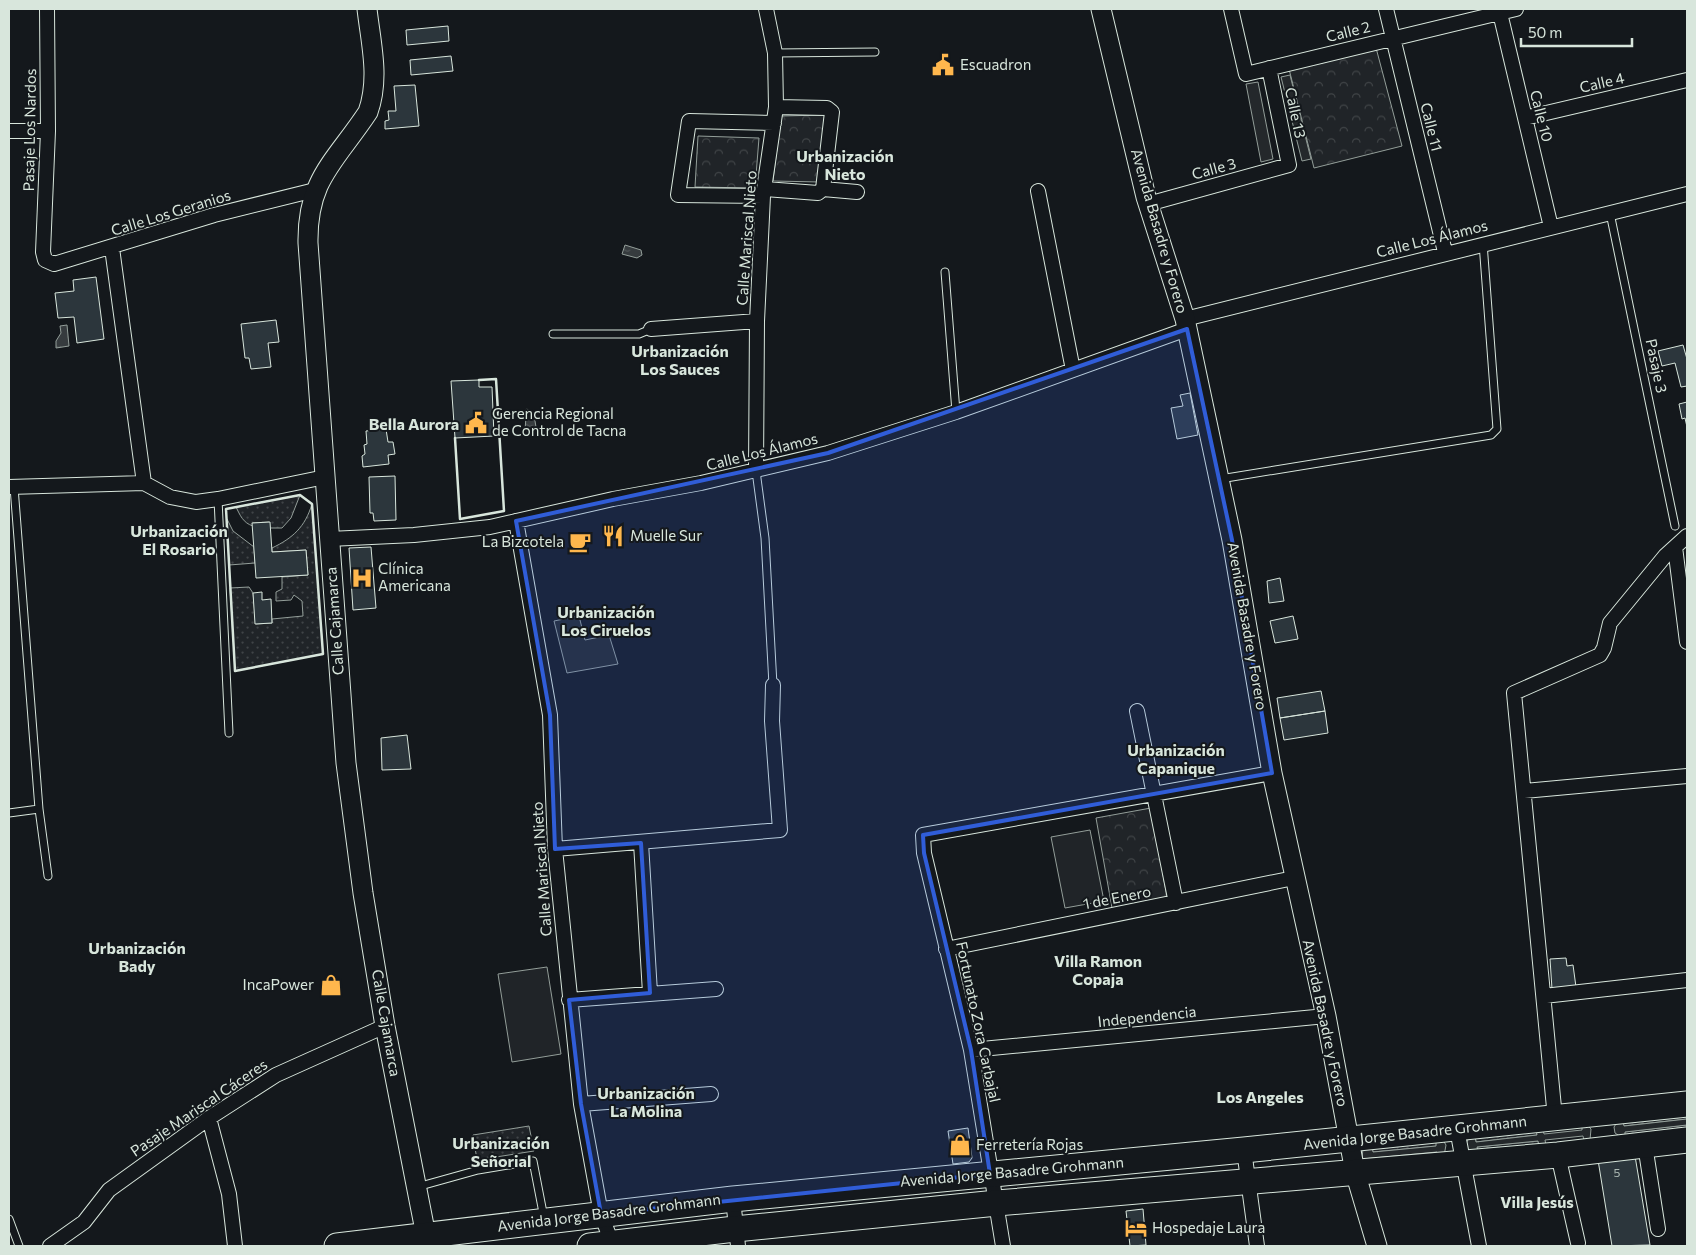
<svg xmlns="http://www.w3.org/2000/svg" width="1696" height="1255" font-family="Commissioner,sans-serif">
<style>
.grass{fill:url(#grass-dots);stroke:#939e99}
.park{fill:url(#park-crowns);stroke:#939e99}
.pitch{fill:#202428;stroke:#939e99}
.parking{fill:#24282b;stroke:#939e99}
.water{fill:url(#water-ripples);stroke:#939e99}
.building{fill:#2c363c;stroke:#d8e6dc}
.lines{fill:none;stroke-linecap:round;stroke-linejoin:round}
.lane-casing{stroke:#d8e6dc;stroke-width:9}
.street-casing{stroke:#d8e6dc;stroke-width:16}
.secondary-casing{stroke:#d8e6dc;stroke-width:21}
.highway-casing{stroke:#d8e6dc;stroke-width:27}
.lane{stroke:#14181c;stroke-width:7}
.street{stroke:#14181c;stroke-width:14}
.secondary{stroke:#14181c;stroke-width:19}
.highway{stroke:#14181c;stroke-width:25}
.wall{stroke:#d8e6dc;stroke-width:2.5}
.marked{fill:#305dd8;fill-opacity:0.2;stroke:#305dd8;stroke-width:4;stroke-linejoin:round}
.labels{text-anchor:middle;stroke-width:4;stroke-linejoin:round;paint-order:stroke}
.number-label{font-size:12px;fill:#adbab4}
.street-label{font-size:15px;fill:#d8e6dc;stroke:#14181c}
.poi-label{font-size:15px;fill:#d8e6dc;stroke:#14181c;text-anchor:start}
.neighbourhood-label{font-size:16px;font-weight:bold;fill:#d8e6dc;stroke:#14181c}
</style>
<defs>
<pattern id="grass-dots" width="8" height="8" patternUnits="userSpaceOnUse" patternTransform="scale(1.25)"><rect width="8" height="8" fill="#202428"/><path d="M2 2h.1M6 6h.1" fill="none" stroke="#404447" stroke-width="1.8" stroke-linecap="round"/></pattern>
<pattern id="park-crowns" width="20" height="18" patternUnits="userSpaceOnUse" patternTransform="scale(1.25)"><rect width="20" height="18" fill="#202428"/><path d="M2 6a3 3 0 1 1 6 0M12 15a3 3 0 1 1 6 0" fill="none" stroke="#404447"/></pattern>
<pattern id="water-ripples" width="26" height="14" patternUnits="userSpaceOnUse" patternTransform="scale(1.25)"><rect width="26" height="14" fill="#363b3e"/><path d="M2 4q2-2 4 0t4 0M15 11q2-2 4 0t4 0" fill="none" stroke="#525759"/></pattern>
</defs>
<rect width="100%" height="100%" fill="#14181c"/>
<path class="grass" d="M300,495L291,518L282,528H270L269,522L253,523V526C243,523 240,515 236,507Z
M312,504L323,654L235,671L230,588L249,587L253,593L256,624L272,623V619L303,616L302,601L294,595L291,600L276,601V592L282,589V577L308,575L306,550L272,552V548C293,538 305,527 312,504Z
M227,519L233,531L254,547L255,563L229,565Z
M1687,1114V1119L1623,1126V1121Z
M1687,1125V1130L1625,1137L1624,1132Z
M529,1126L534,1151L477,1160L473,1135Z
M1536,1130L1537,1135L1476,1142L1475,1136Z
M1436,1140L1437,1146L1373,1152L1372,1147Z
M1538,1141L1539,1146L1478,1152L1477,1147Z"/>
<path class="park" d="M1375,44L1402,146L1314,168L1288,65Z
M825,115L820,182L773,181L781,116Z
M698,136L759,138L755,188L695,187Z
M1151,808L1167,897L1112,908L1096,818Z"/>
<path class="pitch" d="M1090,830L1104,901L1065,908L1051,837Z
M547,967L561,1054L512,1062L498,974Z"/>
<path class="parking" d="M1290,75L1311,159L1302,161L1281,77Z
M1258,82L1273,159L1261,162L1246,84Z
M579,616L585,640L609,635L618,664L567,673L554,621Z
M1687,1119V1125L1625,1132V1137H1621L1615,1133L1614,1127L1618,1121H1623L1624,1126Z
M1582,1125H1587L1591,1129L1590,1140L1584,1141L1583,1136L1545,1140L1546,1145L1539,1146L1538,1141L1477,1147L1478,1152L1471,1153L1467,1148L1466,1143L1470,1137L1475,1136L1476,1142L1537,1135L1536,1130L1543,1129L1544,1134L1582,1130Z
M1436,1140H1443L1446,1145L1444,1156H1438L1437,1152L1362,1159L1363,1148L1372,1147L1373,1152L1436,1146Z"/>
<path class="water" d="M625,245L641,250L642,255L637,258L622,254Z
M67,325L69,346L56,348V341L61,333L60,326Z
M527,409L534,415L536,427L532,433L525,430L526,417L523,412Z"/>
<path class="building" d="M448,26L449,41L407,45L406,30Z
M451,56L453,71L411,75L410,60Z
M415,85L419,126L385,129V121L389,120L388,111H396L394,86Z
M96,277L104,339L77,343L74,317L58,318L55,293L74,291L73,280Z
M276,320L279,342L268,343L271,367L251,369L249,358H245L241,324Z
M1683,345L1687,359V386L1681,387L1675,363L1662,366L1658,351Z
M479,380V387H492L494,436L455,438L451,381Z
M1190,393L1198,435L1177,439L1171,408L1183,406L1180,395Z
M1687,402V427L1685,418L1682,419L1679,404Z
M386,429L388,442H393L395,454L388,455L389,464L363,467L362,456L365,454L364,445L367,444L366,431Z
M395,476L396,520L374,521L373,513H370L369,477Z
M270,522L272,552L306,550L308,575L256,578L252,523Z
M371,547L376,608L353,610L349,548Z
M1280,578L1284,601L1269,603L1267,581Z
M262,592V600L271,599L272,623L255,624L253,593Z
M1293,616L1298,639L1275,643L1270,621Z
M1321,691L1325,711L1280,718L1277,698Z
M1325,711L1328,733L1284,740L1280,718Z
M407,735L411,769L382,770L381,738Z
M1566,958L1567,966L1573,965L1576,987L1552,989L1550,959Z
M968,1128L972,1158L969,1162L953,1164L948,1131Z
M1635,1156L1650,1245L1612,1246L1598,1160Z
M1143,1209L1146,1245L1130,1246L1126,1211Z"/>
<g class="lines">
<g class="lane-casing">
<path id="lane" d="M775,53L875,52
M1610,213L1675,526
M945,272L956,412
M553,334H639L651,329
M756,471L765,538L773,685
M1220,479L1491,435L1497,429L1483,243
M14,487L39,809L48,876
M218,499L229,733
M9,813L39,809
M417,1187L478,1170L533,1161L544,1218
M9,1219L19,1246"/>
</g>
<g class="street-casing">
<path id="street" d="M47,9L48,131L43,252L45,260L54,264L214,215L315,190
M1231,9L1246,74L1516,9
M1386,9L1445,252
M1500,13L1551,227
M776,107L827,108L832,112L823,189
M1525,118L1687,80
M9,131H48
M765,189L818,193L823,189L857,192
M1038,191L1073,370
M763,196L678,195L689,121L774,123
M1148,204L1289,165L1269,68
M112,248L144,483
M1185,319L1687,194
M651,329L757,321
M756,471L757,321L763,196L776,107L775,53L766,9
M9,487L144,483L170,497L196,502L218,499L325,477
M516,521L550,715L555,849L581,1104L601,1214L613,1246
M329,539L414,535L490,527L613,499L701,483L828,453L956,412L1187,329
M1675,547L1687,642
M1137,711L1176,903
M1524,791L1687,776
M641,843L650,993
M555,849L780,830L772,721L773,685
M946,949L1294,878
M1544,996L1687,980
M569,1000L716,989
M971,1050L1326,1016
M581,1104L711,1094
M209,1118L229,1194L235,1246
M1555,1118L1514,693L1600,655L1604,648L1610,623L1665,556L1687,536
M1457,1129L1479,1246
M1645,1145L1658,1229
M1244,1150L1257,1246
M1558,1155L1578,1243
M733,1199L738,1246
M50,1246L84,1222L109,1190L209,1118L276,1075L385,1026
M1003,1246L971,1050L924,853L923,835L1272,773"/>
</g>
<g class="secondary-casing">
<path id="secondary" d="M367,9C371,44 380,78 368,112C335,162 307,179 308,243L346,763L363,893L385,1026L428,1246
M1101,9L1146,197L1185,319L1232,540L1272,773L1326,1016L1355,1172L1377,1246"/>
</g>
<g class="highway-casing">
<path id="highway" d="M337,1246L733,1199L1244,1150L1687,1104
M590,1246L735,1229L997,1203L1558,1155L1687,1140"/>
</g>
<use href="#lane" class="lane"/>
<use href="#street" class="street"/>
<use href="#secondary" class="secondary"/>
<use href="#highway" class="highway"/>
<path class="wall" d="M455,438L460,519L504,511L496,379L479,380
M300,495L312,504L323,654L235,671L226,509Z"/>
</g>
<path class="marked" d="M1187,329L1232,540L1272,773L923,835L924,853L971,1050L990,1174L601,1214L581,1104L569,1000L650,993L641,843L555,849L550,715L516,521L828,453Z"/>
<defs>
<g id="civic-bare" transform="scale(1.725)"><path d="M-.6-6.5H3V-4.5H.6V-3L4-1V1h2V6H-6V1h2V-1L-.6-3ZM-1.2 2.5V6h2.4V2.5Z" fill="#ffb74d" stroke="#14181c" stroke-width="2.5" paint-order="stroke"/></g>
<g id="restaurant-bare" transform="scale(1.725)"><path d="M-5-6h1v4h1v-4h1v4h1v-4h1v5L-1.5 .5V6h-2V.5L-5-1ZM5-6V6H3V1.5H1.5Q1.5-4 5-6Z" fill="#ffb74d" stroke="#14181c" stroke-width="2.5" paint-order="stroke"/></g>
<g id="cafe-bare" transform="scale(1.725)"><path d="M-5.5-4.5H6V0H3Q3 3.5 0 3.5H-2.5Q-5.5 3.5-5.5 0ZM3-3.2v2h1.7v-2ZM-6 4.5H4V6H-6Z" fill="#ffb74d" stroke="#14181c" stroke-width="2.5" paint-order="stroke"/></g>
<g id="hospital-bare" transform="scale(1.725)"><path d="M-5-5h3v3.5h4V-5h3V5h-3V1.5h-4V5h-3Z" fill="#ffb74d" stroke="#14181c" stroke-width="2.5" paint-order="stroke"/></g>
<g id="shop-bare" transform="scale(1.725)"><path d="M-5-2.5h2.3a2.7 3.5 0 0 1 5.4 0H5L5.5 6h-11ZM-1.5-2.5h3a1.5 2.3 0 0 0-3 0Z" fill="#ffb74d" stroke="#14181c" stroke-width="2.5" paint-order="stroke"/></g>
<g id="hotel-bare" transform="scale(1.725)"><path d="M-6-4.5h1.5V1H6V5H4.5V3h-9V5H-6ZM-4 0a1.8 1.8 0 1 1 3.6 0ZM.5 0V-2.5h3Q6-2.5 6 0Z" fill="#ffb74d" stroke="#14181c" stroke-width="2.5" paint-order="stroke"/></g>
</defs>
<g fill-rule="evenodd">
<use href="#civic-bare" x="943" y="65"/>
<use href="#civic-bare" x="476" y="423"/>
<use href="#restaurant-bare" x="613" y="536"/>
<use href="#cafe-bare" x="580" y="542"/>
<use href="#hospital-bare" x="362" y="578"/>
<use href="#shop-bare" x="331" y="985"/>
<use href="#shop-bare" x="960" y="1145"/>
<use href="#hotel-bare" x="1136" y="1228"/>
</g>
<g class="labels">
<g class="number-label">
<text x="1617" y="1177">5</text>
</g>
<g class="street-label">
<text transform="translate(1348 32) rotate(-14)" y="5">Calle 2</text>
<text transform="translate(1602 83) rotate(-13)" y="5">Calle 4</text>
<text transform="translate(1295 113) rotate(78)" y="5">Calle 13</text>
<text transform="translate(1541 116) rotate(76)" y="5">Calle 10</text>
<text transform="translate(1431 127) rotate(76)" y="5">Calle 11</text>
<text transform="translate(30 130) rotate(-89)" y="5">Pasaje Los Nardos</text>
<text transform="translate(1214 169) rotate(-15)" y="5">Calle 3</text>
<text transform="translate(171 213) rotate(-17)" y="5">Calle Los Geranios</text>
<text transform="translate(1159 231) rotate(74)" y="5">Avenida Basadre y Forero</text>
<text transform="translate(747 238) rotate(-86)" y="5">Calle Mariscal Nieto</text>
<text transform="translate(1432 239) rotate(-14)" y="5">Calle Los Álamos</text>
<text transform="translate(1656 366) rotate(78)" y="5">Pasaje 3</text>
<text transform="translate(762 452) rotate(-14)" y="5">Calle Los Álamos</text>
<text transform="translate(335 621) rotate(-94)" y="5">Calle Cajamarca</text>
<text transform="translate(1247 626) rotate(80)" y="5">Avenida Basadre y Forero</text>
<text transform="translate(542 869) rotate(-94)" y="5">Calle Mariscal Nieto</text>
<text transform="translate(1117 898) rotate(-11)" y="5">1 de Enero</text>
<text transform="translate(1147 1017) rotate(-6)" y="5">Independencia</text>
<text transform="translate(978 1022) rotate(78)" y="5">Fortunato Zora Carbajal</text>
<text transform="translate(386 1023) rotate(80)" y="5">Calle Cajamarca</text>
<text transform="translate(1325 1023) rotate(78)" y="5">Avenida Basadre y Forero</text>
<text transform="translate(199 1108) rotate(-34)" y="5">Pasaje Mariscal Cáceres</text>
<text transform="translate(1415 1133) rotate(-6)" y="5">Avenida Jorge Basadre Grohmann</text>
<text transform="translate(1012 1172) rotate(-5)" y="5">Avenida Jorge Basadre Grohmann</text>
<text transform="translate(609 1213) rotate(-7)" y="5">Avenida Jorge Basadre Grohmann</text>
</g>
<g class="poi-label">
<text x="960" y="70">Escuadron</text>
<text x="492" y="419">Gerencia Regional<tspan x="492" dy="17">de Control de Tacna</tspan></text>
<text x="630" y="541">Muelle Sur</text>
<text x="564" y="547" text-anchor="end">La Bizcotela</text>
<text x="378" y="574">Clínica<tspan x="378" dy="17">Americana</tspan></text>
<text x="314" y="990" text-anchor="end">IncaPower</text>
<text x="976" y="1150">Ferretería Rojas</text>
<text x="1152" y="1233">Hospedaje Laura</text>
</g>
<g class="neighbourhood-label">
<text x="845" y="162">Urbanización<tspan x="845" dy="18">Nieto</tspan></text>
<text x="680" y="357">Urbanización<tspan x="680" dy="18">Los Sauces</tspan></text>
<text x="414" y="430">Bella Aurora</text>
<text x="179" y="537">Urbanización<tspan x="179" dy="18">El Rosario</tspan></text>
<text x="606" y="618">Urbanización<tspan x="606" dy="18">Los Ciruelos</tspan></text>
<text x="1176" y="756">Urbanización<tspan x="1176" dy="18">Capanique</tspan></text>
<text x="137" y="954">Urbanización<tspan x="137" dy="18">Bady</tspan></text>
<text x="1098" y="967">Villa Ramon<tspan x="1098" dy="18">Copaja</tspan></text>
<text x="646" y="1099">Urbanización<tspan x="646" dy="18">La Molina</tspan></text>
<text x="1260" y="1103">Los Angeles</text>
<text x="501" y="1149">Urbanización<tspan x="501" dy="18">Señorial</tspan></text>
<text x="1537" y="1208">Villa Jesús</text>
</g>
</g>
<rect width="1696" height="1255" fill="none" stroke="#d8e6dc" stroke-width="20"/>
<path d="M1521 38v8h111v-8" fill="none" stroke="#d8e6dc" stroke-width="2.5"/>
<text x="1528" y="38" font-size="15" fill="#d8e6dc" stroke="#14181c" stroke-width="4" paint-order="stroke">50 m</text>
</svg>
